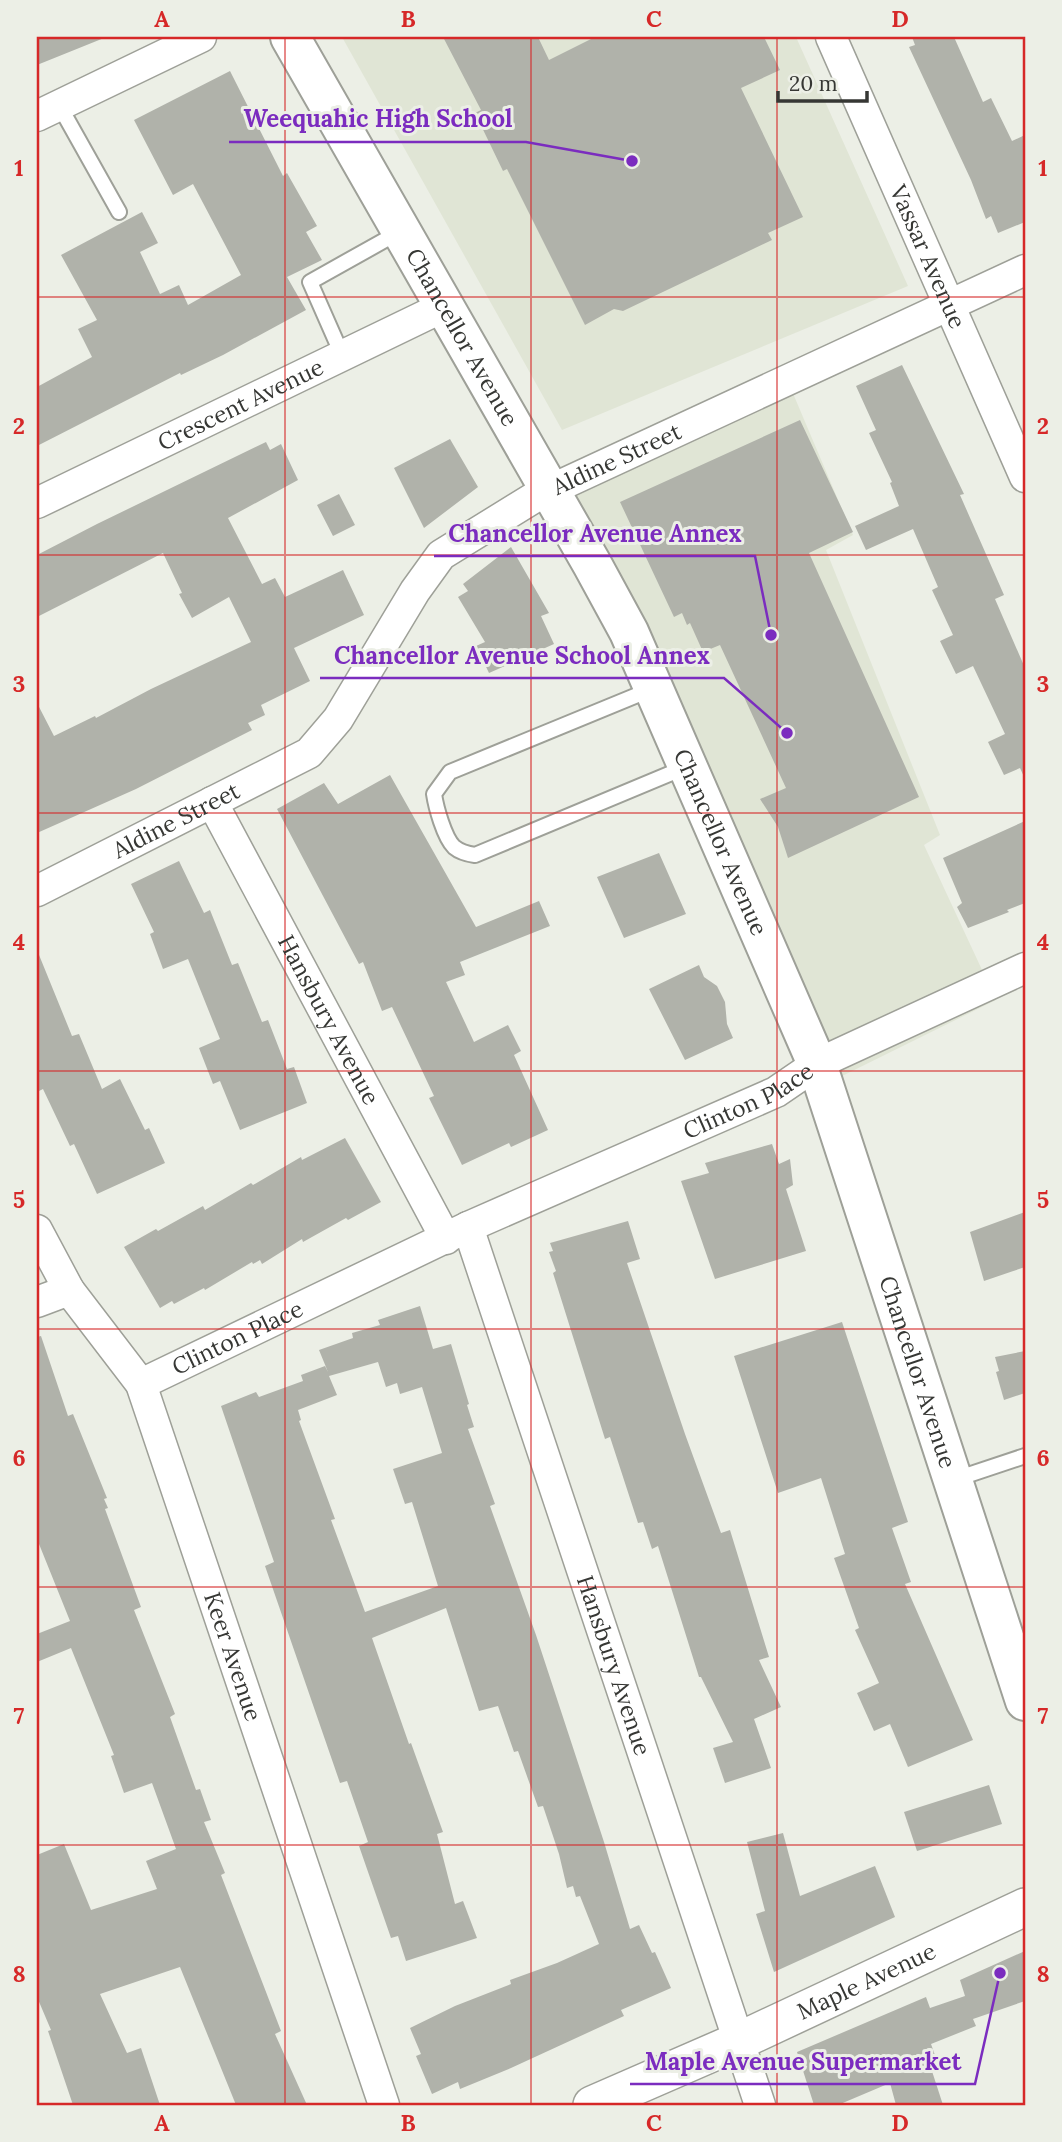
<svg xmlns="http://www.w3.org/2000/svg" width="1062" height="2142" font-family="Lora,serif">
<style>
.built{fill:#e0e5d5}
.building{fill:#b0b2aa;fill-rule:evenodd}
.lines{fill:none;stroke-linecap:round;stroke-linejoin:round}
.service-casing{stroke:#9ea098;stroke-width:18}
.minor-casing{stroke:#9ea098;stroke-width:33}
.tertiary-casing{stroke:#9ea098;stroke-width:40}
.secondary-casing{stroke:#9ea098;stroke-width:42}
.service{stroke:#fff;stroke-width:14}
.minor{stroke:#fff;stroke-width:30}
.tertiary{stroke:#fff;stroke-width:37}
.secondary{stroke:#fff;stroke-width:38}
.grid{fill:none;stroke:#d62828;stroke-width:2;stroke-opacity:0.55}
.labels{text-anchor:middle;stroke-width:6;stroke-linejoin:round;paint-order:stroke}
.street-label{font-size:23px;fill:#363734;stroke:#ecefe6}
.leader{fill:none;stroke:#7b2cbf;stroke-width:2.5}
.callout-dot{fill:#7b2cbf;stroke:#ecefe6;stroke-width:2.5}
.callout-label{font-size:24px;text-anchor:middle;font-weight:bold;fill:#7b2cbf;stroke:#ecefe6;stroke-width:6;stroke-linejoin:round;paint-order:stroke}
.neatline{fill:none;stroke:#d62828;stroke-width:2.5}
.grid-label{font-size:23px;text-anchor:middle;font-weight:bold;fill:#d62828}
</style>
<rect width="100%" height="100%" fill="#ecefe6"/>
<path class="built" d="M342,37H796L908,286L562,430Z
M789,384L853,535L826,550L940,835L924,845L996,1000L830,1082L550,491Z"/>
<path class="building" d="M37,37H104V38L37,65Z
M443,37H538L549,60L595,37H764L780,70L741,88L803,217L768,233L772,240L623,311L614,309L585,325L507,169L503,171L475,113L481,110Z
M912,37H954L983,102L991,98L1012,141L1025,135V222L998,233L991,216L986,219L971,180L909,47L915,45Z
M230,71L283,176L287,173L317,226L306,232L322,260L287,277L306,310L223,355L181,375L180,373L37,446V387L92,357L78,329L97,320L61,255L142,212L158,243L140,252L160,294L179,285L188,305L241,275L193,184L173,195L134,120Z
M902,365L964,494L960,495L1004,595L995,599L1025,668V779L1020,768L1004,775L988,742L1005,734L973,666L956,674L940,641L953,635L932,590L938,587L913,529L866,550L855,526L899,506L890,483L892,482L869,433L876,430L856,386Z
M800,420L853,532L809,553L919,797L788,858L778,827L760,799L786,788L720,645L703,652L690,623L687,625L682,613L674,617L620,502Z
M450,439L478,487L424,528L394,468Z
M266,442L270,450L281,444L298,480L228,518L262,584L275,578L285,597L343,570L364,615L294,648L310,681L261,705L265,715L248,723L252,730L136,789L37,833V703L54,736L95,716L96,718L151,689L251,642L229,597L192,618L179,594L182,593L163,553L37,617V555L97,524Z
M339,494L355,525L333,536L317,505Z
M511,547L549,613L541,616L554,644L489,673L476,646L485,642L458,597L468,591L463,584Z
M390,775L476,927L539,901L550,926L460,962L465,975L446,982L474,1042L508,1025L521,1051L514,1055L548,1130L511,1147L509,1143L462,1165L429,1098L434,1096L392,1007L382,1011L363,962L359,964L277,809L324,783L338,804Z
M1025,821V903L1007,910L1009,912L968,928L957,907L962,903L943,858Z
M659,853L686,914L624,938L597,877Z
M179,861L204,913L210,910L232,965L238,963L262,1022L268,1020L287,1069L294,1067L307,1103L240,1130L220,1081L213,1084L199,1048L220,1039L188,959L163,969L150,934L154,932L131,884Z
M37,950L72,1036L79,1034L102,1089L120,1079L145,1130L149,1128L165,1163L97,1194L74,1144L70,1146L43,1089L37,1092Z
M699,965L704,977L717,986L725,1002L727,1024L733,1038L685,1060L649,989Z
M345,1138L381,1202L348,1220L346,1218L303,1242L302,1239L262,1264L260,1260L253,1264L252,1262L205,1290L204,1288L174,1304L172,1301L160,1308L124,1247L156,1229L158,1231L203,1206L205,1210L251,1183L253,1185L301,1157L302,1160Z
M772,1144L779,1164L790,1159L793,1185L786,1189L806,1251L715,1279L681,1181L709,1173L705,1163Z
M1025,1212V1267L984,1281L970,1232Z
M628,1221L640,1259L627,1263L685,1434L721,1533L730,1530L769,1657L759,1660L781,1707L754,1719L771,1768L725,1783L713,1748L733,1742L701,1677H699L658,1546L652,1549L643,1522L638,1523L610,1437L605,1439L553,1273L556,1271L549,1252L553,1251L550,1243Z
M420,1306L433,1349L451,1344L469,1404L467,1405L474,1427L468,1429L495,1504L490,1506L536,1635L604,1842L630,1929L639,1925L652,1953L655,1952L671,1988L621,2010L624,2016L511,2068L460,2089L458,2082L432,2094L416,2056L421,2054L410,2028L455,2006L511,1984L510,1980L557,1963L599,1944L580,1896L576,1897L573,1886L567,1888L559,1854L543,1806L538,1807L518,1751L514,1752L498,1706L479,1711L446,1608L372,1638L409,1744L411,1743L443,1832L437,1834L455,1904L463,1901L477,1938L406,1961L398,1936L391,1938L359,1846L368,1842L347,1781L340,1783L265,1566L274,1562L221,1406L256,1392L259,1397L303,1381L301,1375L325,1366L328,1372L319,1350L353,1338L352,1333L380,1325L378,1320ZM378,1362L386,1387L397,1383L400,1394L422,1387L442,1453L393,1469L405,1504L412,1502L438,1586L365,1612L331,1520L335,1519L299,1421L301,1420L298,1410L337,1395L329,1376Z
M842,1322L908,1522L892,1528L911,1582L905,1584L973,1740L908,1767L890,1724L874,1731L857,1693L879,1683L855,1630L859,1628L834,1558L845,1554L821,1478L778,1493L734,1356Z
M41,1336L68,1416L73,1414L107,1498L104,1499L108,1508L105,1509L141,1607L134,1610L175,1714L170,1717L196,1790L200,1789L211,1820L204,1822L225,1873L221,1875L281,2031L275,2034L307,2105H236L180,1967L100,1994L127,2053L141,2048L160,2105H73L48,2031L51,2030L37,1997V1855L64,1844L91,1910L157,1889L146,1861L176,1849L152,1783L124,1793L111,1756L114,1755L71,1648L37,1662V1634L70,1621L37,1539V1337Z
M1025,1351V1393L1004,1400L996,1372L999,1371L995,1357Z
M989,1785L1002,1824L917,1851L904,1812Z
M783,1833L800,1896L875,1866L895,1917L774,1972L756,1914L765,1911L747,1842Z
M1025,1951V2001L973,2019L976,2026L931,2044L937,2061L930,2065L943,2105H896L890,2083L838,2105H814L797,2052L926,1997L930,2008L965,1996L960,1980Z"/>
<g class="lines">
<g class="service-casing">
<path id="service" d="M59,105L119,212
M343,357L310,282L401,231
M652,689L450,772L434,794C436,807 444,837 454,847C460,852 468,854 475,855L686,767
M956,1479L1025,1456"/>
</g>
<g class="minor-casing">
<g id="minor">
<path id="s1" d="M831,37L1025,477"/>
<path d="M37,116L201,37"/>
<path id="s2" d="M37,503L445,306"/>
<path id="s3" d="M212,802L446,1239"/>
<path id="s4" d="M37,891L309,753L338,719L415,591L441,555L535,497L1025,270"/>
<path id="s5" d="M468,1227L760,2105"/>
<path id="s6" d="M37,1230L69,1290L141,1384L384,2105"/>
<path d="M37,1302L69,1290"/>
<path id="s7" d="M141,1384L468,1227L776,1092L817,1064L1025,968"/>
</g>
</g>
<g class="tertiary-casing">
<g id="tertiary">
<path id="s8" d="M592,2105L739,2041L1025,1907"/>
</g>
</g>
<g class="secondary-casing">
<g id="secondary">
<path id="s9" d="M290,37L592,564L629,632L817,1064L1025,1701"/>
</g>
</g>
<use href="#service" class="service"/>
<use href="#minor" class="minor"/>
<use href="#tertiary" class="tertiary"/>
<use href="#secondary" class="secondary"/>
</g>
<path class="grid" d="M285,37V2105M531,37V2105M777,37V2105M37,297H1025M37,555H1025M37,813H1025M37,1071H1025M37,1329H1025M37,1587H1025M37,1845H1025"/>
<g class="labels">
<g class="street-label">
<text dy="8" stroke="none"><textPath href="#s1" startOffset="240">Vassar Avenue</textPath></text>
<text dy="8" stroke="none"><textPath href="#s9" startOffset="346">Chancellor Avenue</textPath></text>
<text dy="8" stroke="none"><textPath href="#s2" startOffset="226">Crescent Avenue</textPath></text>
<text dy="8" stroke="none"><textPath href="#s4" startOffset="744">Aldine Street</textPath></text>
<text dy="8" stroke="none"><textPath href="#s4" startOffset="156">Aldine Street</textPath></text>
<text dy="8" stroke="none"><textPath href="#s9" startOffset="914">Chancellor Avenue</textPath></text>
<text dy="8" stroke="none"><textPath href="#s3" startOffset="247">Hansbury Avenue</textPath></text>
<text dy="8" stroke="none"><textPath href="#s7" startOffset="670">Clinton Place</textPath></text>
<text dy="8" stroke="none"><textPath href="#s7" startOffset="107">Clinton Place</textPath></text>
<text dy="8" stroke="none"><textPath href="#s9" startOffset="1480">Chancellor Avenue</textPath></text>
<text dy="8" stroke="none"><textPath href="#s6" startOffset="474">Keer Avenue</textPath></text>
<text dy="8" stroke="none"><textPath href="#s5" startOffset="462">Hansbury Avenue</textPath></text>
<text dy="8" stroke="none"><textPath href="#s8" startOffset="301">Maple Avenue</textPath></text>
</g>
</g>
<path class="leader" d="M632 161L526 142H229M771 635L755 556H434M787 733L724 678H320M1000 1973L975 2084H630"/>
<g class="callout-dot">
<circle cx="632" cy="161" r="7"/>
<circle cx="771" cy="635" r="7"/>
<circle cx="787" cy="733" r="7"/>
<circle cx="1000" cy="1973" r="7"/>
</g>
<g class="callout-label">
<text x="378" y="127">Weequahic High School</text>
<text x="595" y="542">Chancellor Avenue Annex</text>
<text x="522" y="664">Chancellor Avenue School Annex</text>
<text x="803" y="2070">Maple Avenue Supermarket</text>
</g>
<rect width="1062" height="2142" fill="none" stroke="#ecefe6" stroke-width="77"/>
<path d="M778 91v10h89v-10" fill="none" stroke="#363734" stroke-width="3.5"/>
<text x="789" y="91" font-size="21" fill="#363734" stroke="#ecefe6" stroke-width="5" paint-order="stroke">20 m</text>
<rect x="38" y="38" width="986" height="2066" class="neatline"/>
<g class="grid-label">
<text x="162" y="27">A</text>
<text x="408" y="27">B</text>
<text x="654" y="27">C</text>
<text x="900" y="27">D</text>
<text x="19" y="176">1</text>
<text x="1043" y="176">1</text>
<text x="19" y="434">2</text>
<text x="1043" y="434">2</text>
<text x="19" y="692">3</text>
<text x="1043" y="692">3</text>
<text x="19" y="950">4</text>
<text x="1043" y="950">4</text>
<text x="19" y="1208">5</text>
<text x="1043" y="1208">5</text>
<text x="19" y="1466">6</text>
<text x="1043" y="1466">6</text>
<text x="19" y="1724">7</text>
<text x="1043" y="1724">7</text>
<text x="19" y="1982">8</text>
<text x="1043" y="1982">8</text>
<text x="162" y="2131">A</text>
<text x="408" y="2131">B</text>
<text x="654" y="2131">C</text>
<text x="900" y="2131">D</text>
</g>
</svg>
